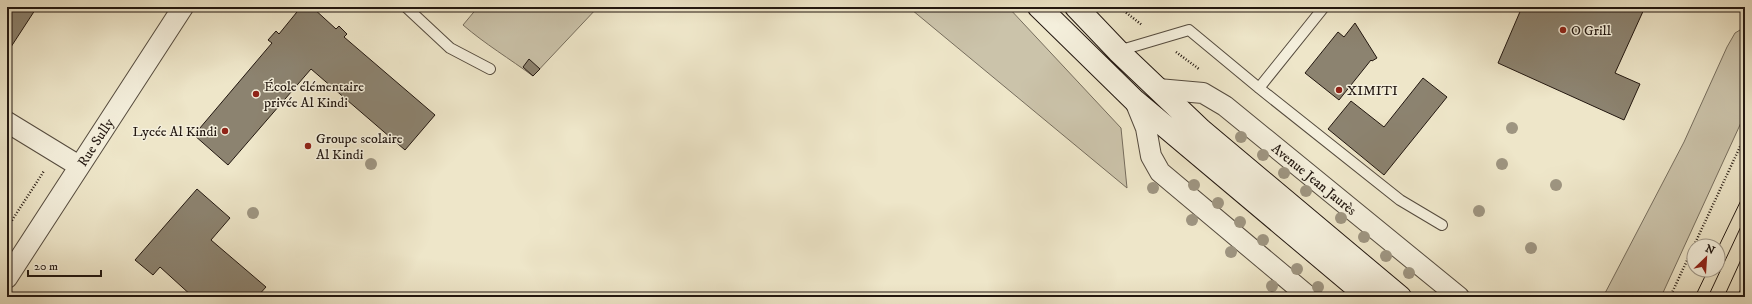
<svg xmlns="http://www.w3.org/2000/svg" width="1752" height="304" font-family="'IM FELL DW Pica',serif">
<style>
.green{fill:#cbc3aa;stroke:#766d5d}
.building{fill:#8c8370;stroke:#221710}
.lines{fill:none;stroke-linecap:round;stroke-linejoin:round}
.lane-casing{stroke:#554b3e;stroke-width:12}
.street-casing{stroke:#554b3e;stroke-width:22}
.secondary-casing{stroke:#221710;stroke-width:24}
.path{stroke:#221710;stroke-width:2.5;stroke-dasharray:1 2;stroke-linecap:butt}
.lane{stroke:#f4efdc;stroke-width:10}
.street{stroke:#f4efdc;stroke-width:20}
.secondary{stroke:#f4efdc;stroke-width:22}
.tram{stroke:#221710;stroke-width:1}
.tree{fill:#9e9581}
.poi-dot{fill:#8f2418;stroke:#f4efdc;stroke-width:1.5}
.labels{text-anchor:middle;stroke-width:3;stroke-linejoin:round;paint-order:stroke}
.poi-label{font-size:14px;fill:#221710;stroke:#f4efdc;text-anchor:start}
.street-label{font-size:14px;fill:#221710;stroke:#f4efdc}
</style>
<rect width="100%" height="100%" fill="#eee6c9"/>
<filter id="stains"><feTurbulence type="fractalNoise" baseFrequency=".005" numOctaves="4"/><feColorMatrix values="0 0 0 0 .2 0 0 0 0 .09 0 0 0 0 .02 0 0 0 .5 -.17"/></filter>
<radialGradient id="worn" r=".72"><stop offset=".6" stop-color="#630" stop-opacity="0"/><stop offset="1" stop-color="#630" stop-opacity=".3"/></radialGradient>
<path class="green" d="M478,7H598L533,76C510,59 485,44 463,25Z
M914,7H1008L1121,128L1127,188L912,10Z
M1745,27V114L1661,297H1603L1684,142L1727,47L1735,33Z"/>
<path class="building" d="M14,7H37L7,53V17Z
M301,7H312L336,29L339,26L347,34L344,37L435,115L405,150L311,69L228,165L194,135L272,43L268,40L276,31L279,34Z
M1283,7H1294L1292,11Z
M1522,7H1645L1615,73L1640,84L1624,120L1498,63Z
M1355,23L1377,58L1372,61L1371,60L1339,100L1305,73L1338,32L1344,37Z
M529,59L540,69L533,76L523,67Z
M1423,78L1447,97L1384,175L1328,129L1351,101L1384,127Z
M197,189L230,218L211,240L266,287L257,297H193L160,267L153,275L135,260Z"/>
<g class="lines">
<g class="lane-casing">
<path id="lane" d="M406,7L450,48L490,69
M1118,51L1189,30L1259,88L1400,200L1442,225
M1259,88L1324,7"/>
</g>
<g class="street-casing">
<g id="street">
<path id="s1" d="M1158,89L1203,93L1225,106L1459,297"/>
<path d="M1135,101L1146,128L1151,156L1160,172L1309,297"/>
<path d="M7,122L79,166"/>
<path id="s2" d="M7,278L183,7"/>
</g>
</g>
<g class="secondary-casing">
<path id="secondary" d="M1039,7L1135,101L1368,297
M1076,7L1118,51L1201,130L1400,297"/>
</g>
<path class="path" d="M1119,7L1142,25
M1176,52L1199,69
M7,228L44,171
M1482,293L1486,297
M1670,297L1745,136"/>
<use href="#lane" class="lane"/>
<use href="#street" class="street"/>
<use href="#secondary" class="secondary"/>
<path class="tram" d="M1718,248L1745,192
M1695,297L1708,270
M1708,297L1745,218
M1724,297L1745,251
M1737,297L1745,281"/>
</g>
<g class="tree">
<circle cx="1512" cy="128" r="6"/>
<circle cx="1241" cy="137" r="6"/>
<circle cx="1263" cy="155" r="6"/>
<circle cx="371" cy="164" r="6"/>
<circle cx="1502" cy="164" r="6"/>
<circle cx="1284" cy="173" r="6"/>
<circle cx="1194" cy="185" r="6"/>
<circle cx="1556" cy="185" r="6"/>
<circle cx="1153" cy="188" r="6"/>
<circle cx="1306" cy="191" r="6"/>
<circle cx="1218" cy="203" r="6"/>
<circle cx="1479" cy="211" r="6"/>
<circle cx="253" cy="213" r="6"/>
<circle cx="1341" cy="218" r="6"/>
<circle cx="1192" cy="220" r="6"/>
<circle cx="1240" cy="222" r="6"/>
<circle cx="1364" cy="237" r="6"/>
<circle cx="1263" cy="240" r="6"/>
<circle cx="1531" cy="248" r="6"/>
<circle cx="1231" cy="252" r="6"/>
<circle cx="1386" cy="256" r="6"/>
<circle cx="1297" cy="269" r="6"/>
<circle cx="1409" cy="273" r="6"/>
<circle cx="1272" cy="286" r="6"/>
<circle cx="1318" cy="287" r="6"/>
</g>
<g class="poi-dot">
<circle cx="1563" cy="30" r="4"/>
<circle cx="1339" cy="90" r="4"/>
<circle cx="256" cy="94" r="4"/>
<circle cx="225" cy="131" r="4"/>
<circle cx="308" cy="146" r="4"/>
</g>
<g class="labels">
<g class="poi-label">
<text x="1571" y="35">O Grill</text>
<text x="264" y="91">École élémentaire<tspan x="264" dy="16">privée Al Kindi</tspan></text>
<text x="1347" y="95">XIMITI</text>
<text x="217" y="136" text-anchor="end">Lycée Al Kindi</text>
<text x="316" y="143">Groupe scolaire<tspan x="316" dy="16">Al Kindi</tspan></text>
</g>
<g class="street-label">
<text dy="5" stroke="none"><textPath href="#s2" startOffset="162">Rue Sully</textPath></text>
<text dy="5" stroke="none"><textPath href="#s1" startOffset="186">Avenue Jean Jaurès</textPath></text>
</g>
</g>
<rect width="1752" height="304" fill="none" stroke="#eee6c9" stroke-width="24"/>
<rect x="8" y="8" width="1736" height="288" fill="none" stroke="#221710" stroke-width="2"/>
<rect x="12" y="12" width="1728" height="280" fill="none" stroke="#221710"/>
<g transform="translate(1706 258) rotate(25)"><circle r="19" fill="#f4efdc" stroke="#a0998a"/>
<path d="M0-3L7 15L0 10L-7 15Z" fill="#8f2418"/>
<text y="-6" font-size="11" font-weight="bold" text-anchor="middle" fill="#221710">N</text>
</g>
<path d="M28 270v6h73v-6" fill="none" stroke="#221710" stroke-width="2"/>
<text x="34" y="270" font-size="12" fill="#221710" stroke="#f4efdc" stroke-width="3" paint-order="stroke">20 m</text>
<rect width="100%" height="100%" filter="url(#stains)"/>
<rect width="100%" height="100%" fill="url(#worn)"/>
</svg>
